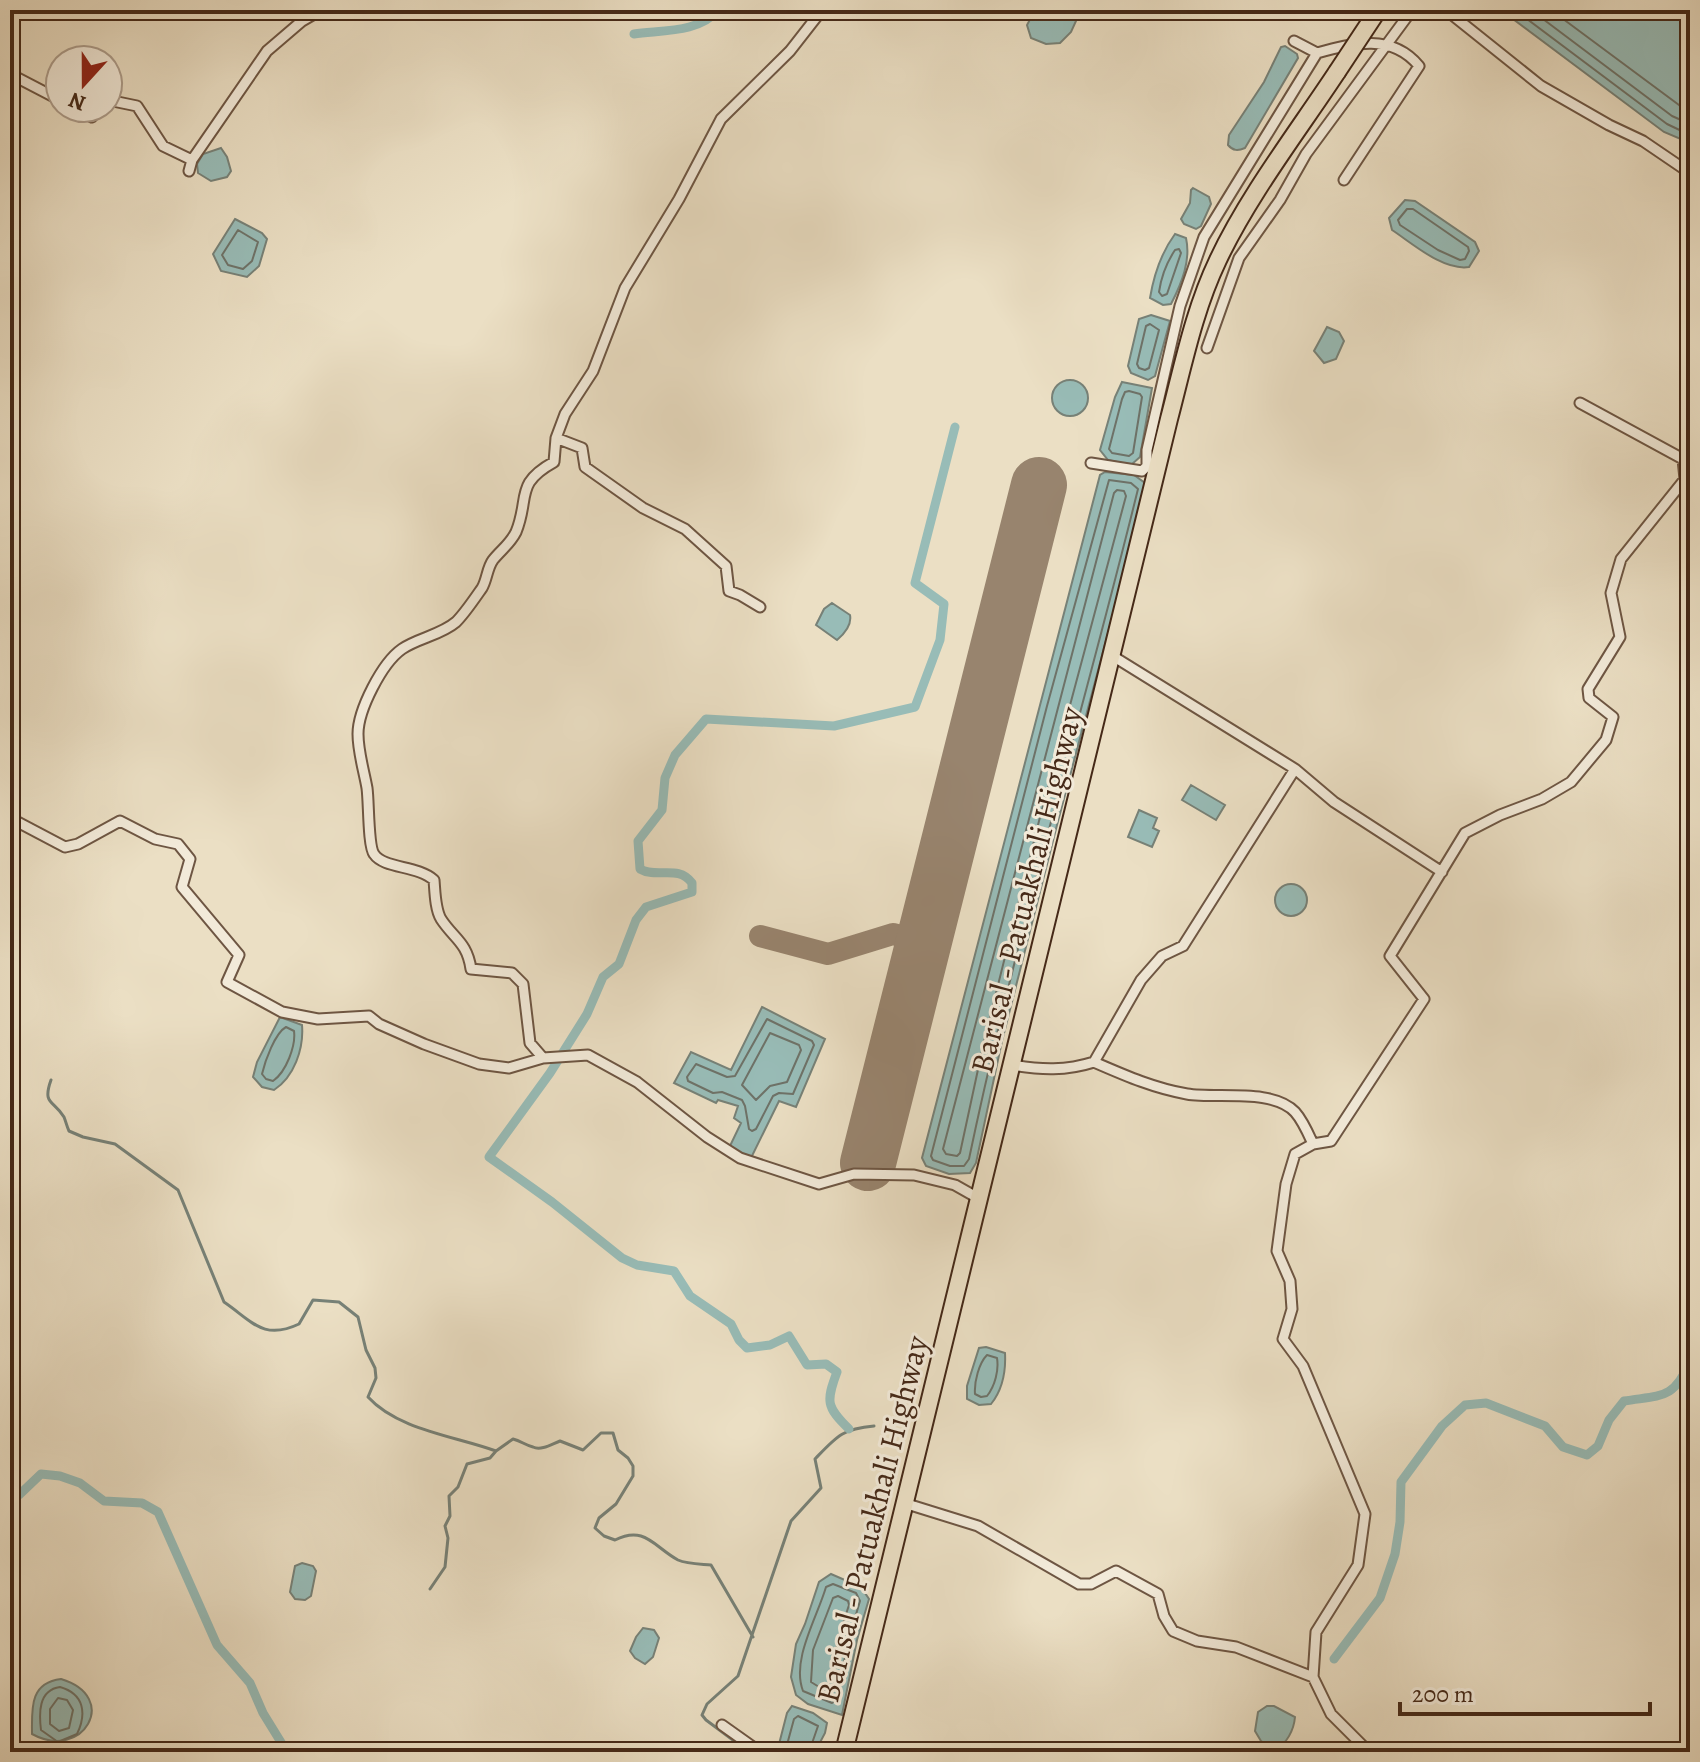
<svg xmlns="http://www.w3.org/2000/svg" width="1700" height="1762" font-family="Alegreya,serif">
<style>
.water{fill:#98bcb7;stroke:#778177;stroke-width:2}
.lines{fill:none;stroke-linecap:round;stroke-linejoin:round}
.shore{stroke:#6e7268;stroke-width:2}
.stream{stroke:#778177;stroke-width:3}
.canal{stroke:#98bcb7;stroke-width:9}
.taxiway{stroke:#98846e;stroke-width:22}
.runway{stroke:#98846e;stroke-width:56}
.street-casing{stroke:#6e5643;stroke-width:13}
.highway-casing{stroke:#452918;stroke-width:20}
.street{stroke:#f2ead9;stroke-width:9}
.highway{stroke:#ebdfc4;stroke-width:16}
.highway-bridge-casing{stroke:#452918;stroke-width:20;stroke-linecap:butt}
.highway-bridge{stroke:#ebdfc4;stroke-width:16}
.labels{text-anchor:middle;stroke-width:6;stroke-linejoin:round;paint-order:stroke}
.street-label{font-size:32px;fill:#452918;stroke:#f2ead9}
</style>
<rect width="100%" height="100%" fill="#ebdfc4"/>
<filter id="stains"><feTurbulence type="fractalNoise" baseFrequency=".0025" numOctaves="4"/><feColorMatrix values="0 0 0 0 .2 0 0 0 0 .09 0 0 0 0 .02 0 0 0 .5 -.17"/></filter>
<radialGradient id="worn" r=".72"><stop offset=".6" stop-color="#630" stop-opacity="0"/><stop offset="1" stop-color="#630" stop-opacity=".3"/></radialGradient>
<path class="water" d="M1035,10H1081L1071,32L1060,43L1046,44L1031,38L1027,25Z
M1501,10H1690V143L1664,132Z
M1285,46L1297,54L1298,58L1245,148C1238,151 1233,151 1228,145L1229,135L1264,82L1281,47Z
M221,148L227,157L231,171L227,177L211,181L198,173L197,164L203,154Z
M1193,188L1209,197L1211,204L1201,226L1196,229L1184,224L1181,219L1190,203L1191,190Z
M1405,200L1415,201L1475,242L1479,251L1469,267C1443,271 1412,243 1392,230L1389,218Z
M235,219L262,233L267,239L259,266L247,277L221,271L213,254Z
M1175,234L1186,238C1191,260 1182,283 1171,304L1163,305L1150,298C1154,274 1161,253 1175,234Z
M1151,315L1170,321L1155,376L1148,380L1131,373L1128,366L1139,319Z
M1327,327L1339,332L1344,341L1336,359L1324,363L1314,351Z
M1052 398a18 18 0 1 1 36 0a18 18 0 1 1-36 0Z
M1122,382L1152,388L1140,457L1131,465L1108,460L1100,450L1115,397Z
M1105,472L1134,475L1145,483L1138,520L1057,825L1002,1041L976,1163L970,1173L949,1174L926,1166L922,1158L1100,475Z
M832,603L850,615C852,625 844,634 837,640L816,625L824,609Z
M1191,785L1225,805L1216,820L1182,800Z
M1139,810L1157,818L1153,828L1159,831L1152,847L1128,837Z
M1275 900a16 16 0 1 1 32 0a16 16 0 1 1-32 0Z
M762,1007L825,1039L796,1107L779,1101L751,1158L729,1148L741,1123L734,1118L738,1106L718,1100L716,1103L674,1083L691,1052L731,1070Z
M280,1017L302,1025C304,1049 294,1077 274,1090L262,1087L253,1077L257,1062Z
M986,1347L1005,1353C1006,1372 1003,1389 991,1404L979,1405L967,1399V1386L979,1348Z
M302,1563L313,1566L316,1571L311,1596L305,1600L295,1599L290,1592L295,1566Z
M831,1574L861,1587L869,1599L857,1640L842,1715L808,1704L796,1695L791,1677L796,1644L805,1624L819,1582Z
M643,1628L654,1630L659,1638L653,1657L645,1664L635,1658L630,1651L636,1637Z
M61,1679C121,1697 83,1762 32,1734C32,1709 29,1683 61,1679Z
M792,1706L813,1713L827,1723L825,1733L815,1752H777L787,1713Z
M1267,1706H1274L1295,1717C1294,1729 1287,1745 1274,1750L1261,1741L1255,1731L1258,1712Z"/>
<g class="lines">
<path class="shore" d="M1515,10L1667,124L1690,135
M1531,10L1672,116L1690,124
M1551,10L1679,105L1690,111
M1407,209H1413L1468,247L1469,251L1465,259L1460,260L1438,250L1400,225L1398,220Z
M238,230L258,242L252,261L243,269L228,265L222,255Z
M1179,249L1181,253L1167,294L1162,296L1159,292C1161,278 1167,262 1175,250Z
M1150,324L1159,330L1149,368L1145,370L1139,368L1137,364L1146,326Z
M1129,391L1140,394L1142,397L1133,453L1129,456L1112,453L1109,449L1122,399L1125,392Z
M1109,480L1131,483L1138,489C1083,713 1016,934 969,1159L964,1166H950L933,1160L931,1156L1047,706Z
M1117,490L1124,491L1126,496L1039,821L985,1037L960,1153L957,1156L946,1154L943,1149L1114,493Z
M767,1019L812,1041L814,1045L793,1094L779,1093L773,1096L756,1129L752,1131L749,1129L745,1106L742,1100L722,1092L713,1093L688,1081L687,1077L696,1064L727,1077L735,1076Z
M286,1027L294,1031C296,1046 286,1072 273,1081L266,1079L262,1074C265,1061 275,1033 286,1027Z
M770,1033L799,1045L801,1050L787,1082L770,1086L756,1100L742,1085Z
M987,1355L997,1358C999,1370 995,1386 987,1396L981,1397L975,1394C974,1382 979,1363 987,1355Z
M833,1584L856,1593L860,1601L849,1638L836,1700L832,1703L803,1691C791,1660 817,1618 826,1587Z
M838,1596L848,1601L849,1605L839,1636L828,1687L824,1690L811,1682L813,1650L833,1598Z
M60,1687C84,1694 87,1713 77,1734L58,1742L41,1730C39,1714 38,1690 60,1687Z
M58,1698L67,1700L73,1710L69,1728L59,1731L50,1724V1709Z
M785,1752L794,1719L798,1716L818,1726L809,1752"/>
<path class="stream" d="M51,1080C42,1105 54,1100 64,1117C66,1122 67,1127 69,1131L83,1137L115,1144L178,1190L224,1302C252,1321 263,1341 299,1324L313,1300L339,1302L358,1317L366,1350L375,1368L376,1378L368,1397C398,1430 455,1436 496,1451L513,1439C521,1441 525,1445 533,1447C541,1451 552,1444 560,1441L583,1450L601,1433H613L618,1450L628,1458L633,1466V1476L616,1504L599,1518L595,1528L604,1536L615,1540C645,1525 654,1547 678,1560C687,1564 701,1564 711,1565L753,1637
M430,1589L445,1567L448,1538L445,1526L450,1516L449,1496L458,1487L467,1464L490,1458L496,1451
M749,1752L706,1720L702,1715L707,1704L738,1676L791,1521L821,1488L815,1459C837,1436 842,1429 874,1426"/>
<path class="canal" d="M634,34C662,30 699,33 718,10
M849,1429C826,1407 826,1401 837,1372L826,1364L807,1365L789,1336L770,1345L747,1348L739,1340L731,1324L690,1296L674,1271L637,1265L622,1258L552,1202L489,1157L550,1073L587,1014L603,977L619,964L636,920L646,907L692,892V883C678,864 657,879 640,869L638,841L662,810L665,778L675,755L706,719L834,726L915,707L940,640L944,604L915,583L955,427
M10,1498L19,1495L41,1474L60,1476L80,1483L104,1501L142,1503L158,1512L217,1645L250,1683L263,1713L287,1752
M1334,1659L1380,1598L1395,1554L1400,1522L1401,1482L1442,1426L1465,1405L1486,1403L1545,1426L1563,1447L1587,1455L1598,1446L1609,1420L1624,1401C1662,1395 1673,1400 1690,1362"/>
<path class="taxiway" d="M760,936L828,954L893,934L924,942"/>
<path class="runway" d="M868,1163L1039,485"/>
<g class="street-casing">
<path id="street" d="M1446,10L1541,86L1609,125L1643,141L1690,173
M1294,41L1317,53
M10,74L60,100
M108,100L137,106L163,146L192,160
M76,108L92,117L98,108
M189,171L192,160L267,51L302,21L321,10
M1207,348L1239,258L1280,200L1306,154L1412,10
M556,438L565,414L593,371L625,288L679,199L721,119L790,51L822,10
M1091,463L1142,471L1147,466V450L1180,306L1204,237L1317,53C1353,43 1392,33 1419,66L1344,180
M1111,655L1295,769L1334,802L1442,872
M10,818L65,847L78,844L120,821L155,839L178,844L190,859L182,887L239,955L227,982L282,1012L318,1019L369,1016L379,1024L424,1044L479,1064L509,1068L543,1058L588,1055L637,1082L707,1137L740,1158L819,1184L854,1174L914,1175L955,1185L978,1198
M543,1058L530,1043L523,984L512,973L471,969C467,942 454,939 441,919C435,909 435,891 434,880C417,865 384,869 374,854C368,846 369,802 367,788C364,771 358,752 358,734C358,710 382,663 402,649C418,638 441,635 456,622C465,613 475,598 482,588C487,580 487,568 493,560C501,550 510,544 516,532C530,498 514,484 554,462L556,438L582,448L585,467L643,508L685,529L726,566L729,591L740,595L760,607
M1094,1062C1124,1075 1153,1088 1187,1094C1216,1099 1273,1088 1295,1112C1303,1121 1308,1133 1313,1144
M1012,1065C1041,1070 1066,1071 1094,1062L1141,980L1162,956L1183,946L1295,769
M904,1503L978,1526L1079,1584H1091L1116,1571L1158,1594L1164,1616L1173,1631L1197,1641L1236,1647L1313,1677
M722,1725L760,1752
M1369,1752L1331,1714L1313,1677L1316,1632L1358,1565L1365,1514L1303,1366L1283,1339L1292,1309L1290,1281L1277,1251L1286,1184L1295,1154L1313,1144L1331,1141L1424,999L1390,956L1465,833L1500,815L1542,799L1571,782L1606,740L1613,717L1589,698L1588,689L1620,637L1611,593L1621,559L1685,479L1683,459L1580,403"/>
</g>
<g class="highway-casing">
<path id="highway" d="M844,1752L1169,419C1183,366 1194,310 1218,260C1248,196 1298,131 1337,72"/>
</g>
<use href="#street" class="street"/>
<use href="#highway" class="highway"/>
<g class="highway-bridge-casing">
<path id="highway-bridge" d="M1337,72L1378,10"/>
</g>
<use href="#highway-bridge" class="highway-bridge"/>
</g>
<g class="labels">
<g class="street-label">
<text transform="translate(1026 890) rotate(-76)" y="11">Barisal - Patuakhali Highway</text>
<text transform="translate(872 1519) rotate(-76)" y="11">Barisal - Patuakhali Highway</text>
</g>
</g>
<rect width="1700" height="1762" fill="none" stroke="#ebdfc4" stroke-width="40"/>
<rect x="12" y="12" width="1676" height="1738" fill="none" stroke="#452918" stroke-width="4"/>
<rect x="20" y="20" width="1660" height="1722" fill="none" stroke="#452918" stroke-width="2"/>
<g transform="translate(84 84) rotate(201)"><circle r="38" fill="#f2ead9" stroke="#ad9d8c" stroke-width="2"/>
<path d="M0-6L14 30L0 20L-14 30Z" fill="#8f2418"/>
<text y="-12" font-size="22" font-weight="bold" text-anchor="middle" fill="#452918">N</text>
</g>
<path d="M1400 1702v12h250v-12" fill="none" stroke="#452918" stroke-width="4"/>
<text x="1412" y="1702" font-size="24" fill="#452918" stroke="#f2ead9" stroke-width="6" paint-order="stroke">200 m</text>
<rect width="100%" height="100%" filter="url(#stains)"/>
<rect width="100%" height="100%" fill="url(#worn)"/>
</svg>
